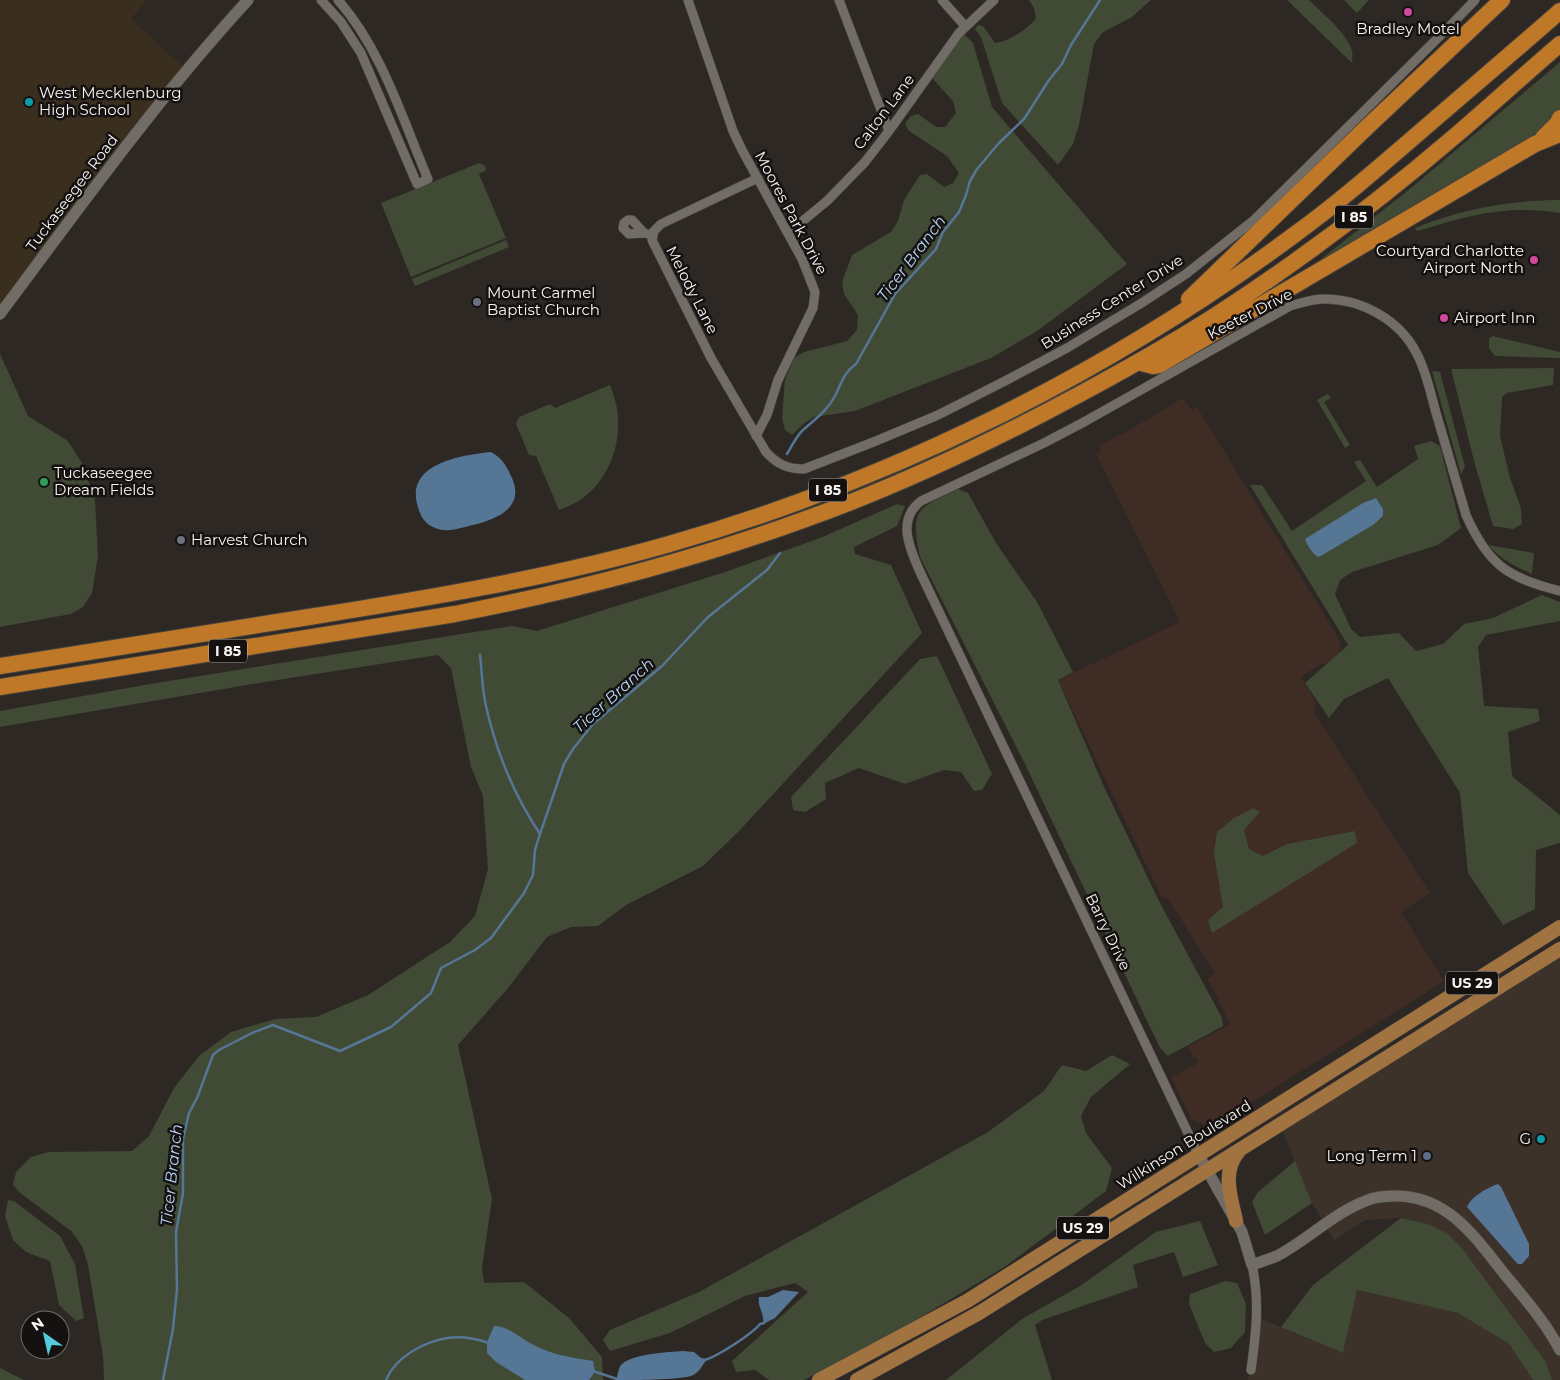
<svg xmlns="http://www.w3.org/2000/svg" width="1560" height="1380" font-family="Montserrat,sans-serif">
<style>
.commercial{fill:#3e2c25}
.built{fill:#3c322a}
.education{fill:#3a2f1f}
.green{fill:#404a34}
.water{fill:#567696}
.lines{fill:none;stroke-linecap:round;stroke-linejoin:round}
.stream{stroke:#567696;stroke-width:2.5}
.minor-casing{stroke:#48433f;stroke-width:10}
.tertiary-casing{stroke:#48433f;stroke-width:12}
.primary-casing{stroke:#48433f;stroke-width:15}
.motorway-casing{stroke:#48433f;stroke-width:18}
.minor{stroke:#726c67;stroke-width:9}
.tertiary{stroke:#726c67;stroke-width:11}
.primary{stroke:#a07341;stroke-width:14}
.motorway{stroke:#bf7827;stroke-width:16}
.hotel-dot{fill:#d1479c;stroke:#141110;stroke-width:2}
.culture-dot{fill:#0f9aa8;stroke:#141110;stroke-width:2}
.worship-dot{fill:#6b7280;stroke:#141110;stroke-width:2}
.leisure-dot{fill:#2e9e5b;stroke:#141110;stroke-width:2}
.service-dot{fill:#5c6f8a;stroke:#141110;stroke-width:2}
.labels{text-anchor:middle;stroke-width:5;stroke-linejoin:round;paint-order:stroke}
.shield{fill:#141110;stroke:#b3b0ae;stroke-width:1}
.shield-label{font-size:14px;font-weight:bold;fill:#f7f4f1}
.poi-label{font-size:15px;fill:#f7f4f1;stroke:#141110;text-anchor:start}
.street-label{font-size:15px;fill:#f7f4f1;stroke:#141110}
.water-label{font-size:16px;font-style:italic;fill:#b5d4f4;stroke:#141110}
</style>
<rect width="100%" height="100%" fill="#2d2824"/>
<path class="commercial" d="M1183,398L1191,410L1197,407L1338,637L1341,648L1338,654L1328,663L1319,665L1301,677L1316,703L1314,712L1430,893L1401,912L1444,981L1259,1098L1210,1126L1192,1120L1171,1077L1198,1063L1196,1057L1193,1058L1188,1047L1230,1024L1208,979L1215,973L1168,899L1165,897L1162,898L1058,680L1180,622L1096,454L1101,451L1098,446L1131,429Z"/>
<path class="built" d="M1560,955V1380H1552L1546,1362L1462,1248L1428,1224L1401,1218L1365,1220L1334,1240L1312,1203L1282,1130Z
M1356,1290L1458,1313L1509,1344L1533,1380H1248L1261,1319L1343,1353Z"/>
<path class="education" d="M0,0H146L131,19L185,69L0,312Z"/>
<path class="green" d="M1029,0H1151L1132,17L1102,33L1094,44L1079,125L1073,144L1058,165L1002,103L981,37L975,29L978,25L983,26L995,43C1008,42 1028,29 1036,18L1034,8Z
M1287,0H1309C1321,12 1349,35 1352,51C1353,55 1352,60 1352,63Z
M1344,0H1369L1357,13Z
M964,34L973,43L992,107L1127,264L1037,331L991,358L855,411L814,417L803,424L792,435L785,430L782,418L785,380L794,358L804,352L847,341L857,330L858,315L844,294L842,282L852,255L891,232L898,221L904,200L920,175L927,174L944,187L953,183L959,173L947,156L909,131L905,123L911,116L918,114L936,127H945L956,113L953,101L932,78Z
M1560,62V109L1557,115L1530,141L1321,264L1320,260L1411,188Z
M479,163C483,164 486,166 486,170L479,174L506,238L411,277L381,203Z
M1560,200V213C1511,205 1472,214 1425,229L1417,231L1415,228C1461,209 1510,200 1560,200Z
M506,240L509,247L415,286L412,279Z
M1493,336L1560,352V358L1495,356L1489,348V338Z
M0,354L28,416L68,441L82,463L95,500L98,556L92,593L83,607L71,614L0,627Z
M1554,368L1553,385L1507,393L1502,397L1500,436L1510,478L1521,508L1522,524L1513,529L1493,526L1474,461L1451,369Z
M1432,371L1440,372L1465,467L1461,474Z
M610,385C614,396 618,407 618,419C620,451 605,485 577,502C572,505 565,507 559,510L536,456L529,455L516,424L519,417L550,404L555,408Z
M1328,394L1331,398L1324,402L1350,445L1345,448L1317,400Z
M1431,441L1440,446L1461,528L1438,545L1352,572L1340,580L1335,594L1351,629L1360,637L1399,633L1416,651L1443,644L1464,624L1493,618L1542,595L1560,602V621L1486,635L1478,647L1484,706L1538,709L1540,721L1508,732L1512,776L1560,815V843L1536,850L1535,909L1503,925L1468,873L1460,793L1388,678L1344,699L1329,718L1305,683L1348,645L1250,485H1262L1292,531L1366,481L1354,462L1360,460L1377,487L1418,459L1414,446Z
M958,489L968,493L996,543L1037,602L1073,672L1058,680L1105,789L1160,903L1222,1018L1223,1026L1168,1056L1160,1048L1024,762L920,557C910,508 917,509 958,489Z
M897,504L905,506L897,526L854,547L855,554L891,565L922,633L740,830L703,866L626,905L598,926L571,927L547,937L508,988L458,1045L492,1199L482,1268L484,1283L524,1282L569,1318L602,1357L603,1380H104L103,1356L88,1265L82,1246L71,1231L19,1192L13,1185L16,1172L31,1157L48,1152L132,1151L149,1136L174,1088L199,1056L231,1032L275,1019L316,1017L368,995L450,942L475,916L488,869L483,796L471,767L451,668L438,655L271,681L0,727V711L150,684L512,626L537,631L725,572L820,538Z
M1488,545L1534,553L1532,574C1514,566 1501,559 1488,545Z
M937,656L992,774L982,790L974,791L961,772L944,770L905,784L859,768L825,783L826,799L805,812L793,810L791,797L920,659Z
M1253,808L1260,812L1244,830L1249,849L1263,856L1287,844L1355,831L1357,843L1212,933L1208,920L1223,907L1214,854L1217,832L1234,818Z
M1112,1055L1130,1064L1091,1097L1081,1116L1086,1133L1112,1168L1106,1191L1006,1266L896,1332L804,1380H769L755,1370L736,1372L732,1361L808,1292L795,1283L745,1296L670,1333L610,1351L603,1340L610,1330L699,1292L988,1132L1044,1091L1062,1065L1086,1071Z
M1295,1161L1312,1203L1265,1235L1252,1202L1258,1192Z
M8,1200L14,1201L60,1236L75,1264L84,1318L76,1321L59,1305L50,1261L26,1252L13,1240L5,1216Z
M1401,1218L1428,1224L1447,1233L1462,1248L1546,1362L1552,1380H1533L1509,1344L1458,1313L1357,1290L1343,1353L1281,1327L1313,1285Z
M1200,1221L1218,1265L1183,1277L1174,1252L1133,1265L1138,1287L1042,1320L1035,1325L1052,1380H946L1022,1319L1080,1286L1156,1232Z
M1225,1281L1237,1283L1246,1304L1245,1332L1231,1348L1214,1352L1205,1343L1189,1304L1190,1294Z
M0,1368L24,1380H0Z"/>
<path class="water" d="M491,452C503,459 506,465 512,478C525,508 497,519 473,525C459,528 447,534 433,527C424,523 420,515 418,507C404,464 461,455 491,452Z
M1376,498L1383,509V516L1373,525L1319,557C1313,555 1307,545 1305,539L1363,503Z
M1498,1184L1501,1187L1529,1244V1256L1522,1264H1518L1515,1261L1467,1207C1471,1197 1488,1187 1498,1184Z
M783,1290L799,1292L775,1318L763,1324C765,1314 757,1307 759,1297H768Z
M494,1326C510,1326 522,1340 536,1346C553,1355 574,1358 593,1361L595,1372L589,1380H525L496,1362L487,1353V1342Z
M683,1351L694,1352L701,1358L707,1359C702,1366 699,1373 691,1376C676,1380 635,1380 616,1380C618,1375 618,1369 621,1365C631,1354 668,1352 683,1351Z"/>
<g class="lines">
<path class="stream" d="M787,454C792,446 796,437 802,431C814,420 827,411 835,396C841,384 844,372 856,364L895,294L936,249L943,232L959,212L966,195L970,181L977,169L999,143L1024,119L1049,80L1062,64L1071,45L1100,0
M480,655C482,672 482,689 486,706C496,751 514,795 540,834
M705,1360C718,1356 752,1334 760,1324L764,1323
M593,1371L620,1380
M163,1380L173,1329L177,1289L176,1232L183,1193V1139L189,1113L197,1098L213,1055L219,1050L252,1033L273,1025L340,1051L391,1027L431,993L441,968L475,950L491,938L524,893L533,875L535,850L540,834L564,764L573,749L593,724L662,666L708,617L767,570L780,553
M386,1380C391,1368 400,1359 411,1352C437,1336 460,1333 489,1343"/>
<g class="minor-casing">
<path id="minor" d="M321,0L341,22L361,53L417,184L428,179C402,118 382,50 338,0
M688,0L733,131L742,150L802,259L815,292L813,308L778,380L767,415L756,436
M839,0L889,131
M942,0L965,26
M758,178L661,224L654,231L652,240L711,358L766,452C777,464 787,469 804,469L876,441L938,415L1005,381L1067,348L1140,304L1186,274L1254,220L1450,26L1475,0
M644,233L632,220H628L624,223L623,228L629,234L644,233L652,235
M788,233L827,201L865,162L889,131L959,33L994,0
M1198,1154L920,572C910,549 896,520 921,501L1044,443L1084,422L1290,306C1301,303 1312,299 1324,299C1362,299 1400,320 1417,354C1428,375 1432,401 1439,423C1448,454 1457,484 1466,515C1488,565 1508,578 1560,591
M1251,1370C1256,1334 1260,1301 1252,1265"/>
</g>
<g class="tertiary-casing">
<path id="tertiary" d="M0,314C80,207 157,99 248,0
M1198,1154L1242,1232L1252,1265C1260,1262 1269,1259 1277,1256C1309,1239 1333,1213 1368,1200C1377,1196 1388,1196 1398,1196C1450,1197 1477,1240 1506,1276C1526,1300 1546,1323 1560,1350"/>
</g>
<g class="primary-casing">
<path id="primary" d="M1236,1221C1231,1197 1221,1172 1239,1151
M819,1380L967,1301L1560,927
M857,1380L979,1313L1560,949"/>
</g>
<g class="motorway-casing">
<path id="motorway" d="M1543,138L1557,124L1560,118
M1189,299L1365,129L1502,0
M1138,362L1153,366L1159,365L1535,144L1560,134
M0,666C103,649 206,633 309,617C429,598 549,578 666,545C891,481 1107,374 1294,235C1341,201 1385,162 1428,125C1472,87 1517,49 1560,11
M0,687L455,614C574,591 690,561 803,520C899,486 991,442 1080,394C1132,366 1184,337 1233,304C1310,253 1385,196 1455,136C1490,106 1525,74 1560,44"/>
</g>
<use href="#minor" class="minor"/>
<use href="#tertiary" class="tertiary"/>
<use href="#primary" class="primary"/>
<use href="#motorway" class="motorway"/>
</g>
<g class="hotel-dot">
<circle cx="1408" cy="12" r="5"/>
<circle cx="1534" cy="260" r="5"/>
<circle cx="1444" cy="318" r="5"/>
</g>
<g class="culture-dot">
<circle cx="29" cy="102" r="5"/>
<circle cx="1541" cy="1139" r="5"/>
</g>
<g class="worship-dot">
<circle cx="477" cy="302" r="5"/>
<circle cx="181" cy="540" r="5"/>
</g>
<circle class="leisure-dot" cx="44" cy="482" r="5"/>
<circle class="service-dot" cx="1427" cy="1156" r="5"/>
<g class="labels">
<g class="shield">
<rect x="1335" y="205.5" width="38" height="23" rx="4"/>
<rect x="809" y="478.5" width="38" height="23" rx="4"/>
<rect x="209" y="639.5" width="38" height="23" rx="4"/>
<rect x="1446" y="971.5" width="52" height="23" rx="4"/>
<rect x="1057" y="1216.5" width="52" height="23" rx="4"/>
</g>
<g class="shield-label">
<text x="1354" y="222">I 85</text>
<text x="828" y="495">I 85</text>
<text x="228" y="656">I 85</text>
<text x="1472" y="988">US 29</text>
<text x="1083" y="1233">US 29</text>
</g>
<g class="poi-label">
<text x="1408" y="34" text-anchor="middle">Bradley Motel</text>
<text x="39" y="98">West Mecklenburg<tspan x="39" dy="17">High School</tspan></text>
<text x="1524" y="256" text-anchor="end">Courtyard Charlotte<tspan x="1524" dy="17">Airport North</tspan></text>
<text x="487" y="298">Mount Carmel<tspan x="487" dy="17">Baptist Church</tspan></text>
<text x="1454" y="323">Airport Inn</text>
<text x="54" y="478">Tuckaseegee<tspan x="54" dy="17">Dream Fields</tspan></text>
<text x="191" y="545">Harvest Church</text>
<text x="1531" y="1144" text-anchor="end">G</text>
<text x="1417" y="1161" text-anchor="end">Long Term 1</text>
</g>
<g class="street-label">
<text transform="translate(884 112) rotate(-53)" y="5">Calton Lane</text>
<text transform="translate(72 193) rotate(-53)" y="5">Tuckaseegee Road</text>
<text transform="translate(791 213) rotate(62)" y="5">Moores Park Drive</text>
<text transform="translate(692 290) rotate(63)" y="5">Melody Lane</text>
<text transform="translate(1112 302) rotate(-32)" y="5">Business Center Drive</text>
<text transform="translate(1250 314) rotate(-27)" y="5">Keeter Drive</text>
<text transform="translate(1108 932) rotate(64)" y="5">Barry Drive</text>
<text transform="translate(1184 1145) rotate(-32)" y="5">Wilkinson Boulevard</text>
</g>
<g class="water-label">
<text transform="translate(911 258) rotate(-53)" y="6">Ticer Branch</text>
<text transform="translate(613 695) rotate(-42)" y="6">Ticer Branch</text>
<text transform="translate(171 1175) rotate(-84)" y="6">Ticer Branch</text>
</g>
</g>
<g transform="translate(45 1335) rotate(326)"><circle r="24" fill="#141110" stroke="#6f6c6a"/>
<path d="M0-4L9 19L0 12L-9 19Z" fill="#53cbdb"/>
<text y="-8" font-size="14" font-weight="bold" text-anchor="middle" fill="#f7f4f1">N</text>
</g>
</svg>
